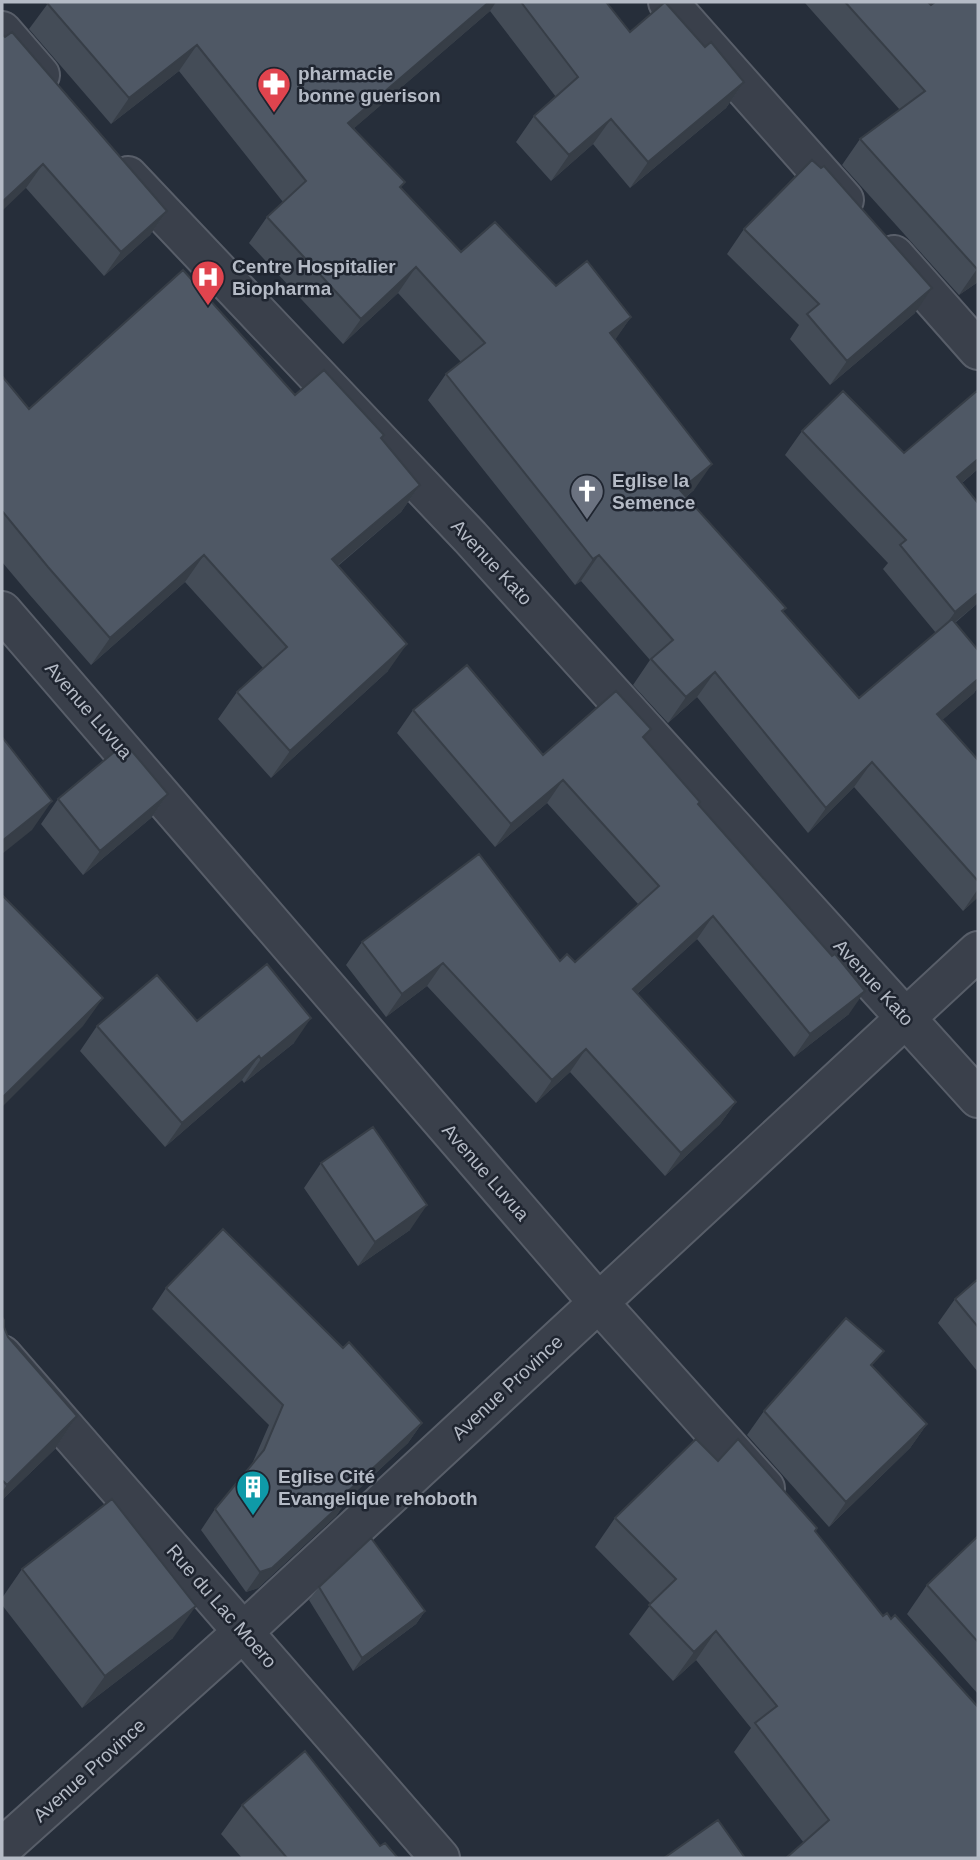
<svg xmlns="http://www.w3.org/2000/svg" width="980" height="1860" font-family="Helvetica,sans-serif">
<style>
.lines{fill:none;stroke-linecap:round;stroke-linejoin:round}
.minor-casing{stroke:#585e69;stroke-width:42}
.minor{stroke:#3a404b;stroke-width:38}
.wall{fill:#444c57}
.shaded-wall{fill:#373e47}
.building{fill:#4f5865;stroke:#373e47;stroke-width:2}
.labels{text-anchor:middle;stroke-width:5;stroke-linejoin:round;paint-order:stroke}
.poi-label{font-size:19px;font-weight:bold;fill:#b5bbc6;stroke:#1f2530;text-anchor:start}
.street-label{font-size:19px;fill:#b5bbc6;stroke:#1f2530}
</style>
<rect width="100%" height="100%" fill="#262e3a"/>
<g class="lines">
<g class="minor-casing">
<path id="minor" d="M668,2L844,200
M2,31L40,75
M128,176L470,537L978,1098
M894,255L978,350
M2,611L598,1302L765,1488
M2,1355L440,1858
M2,1848L244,1631L978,951"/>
</g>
<use href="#minor" class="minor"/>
</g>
<path class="wall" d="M49,2H606L630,32L705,47L744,82L726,108L630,188L593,144L551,181L516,142L534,116L556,97L490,11L354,128L401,188L461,252L556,286L631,317L615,339L694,490L686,497L783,612L859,698L936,633L883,569L888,563L785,455L802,431L904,453L978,390V469L962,483L978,503V603L955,623L978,650V687L974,693L942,720L978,760V897L963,911L854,787L808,833L697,697L668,723L633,685L650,660L581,581L575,585L428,400L446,374L461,362L398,293L343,344L249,243L267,217L283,202L179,71L111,124L29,29Z
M806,2H928L931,5L978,2V282L959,295L842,165L860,139L900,110L805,3Z
M2,34L167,211L150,235L104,276L26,188Z
M744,229L915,313L830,385L790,339L799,325L727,254Z
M2,376L29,409L295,395L382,439L420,485L401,512L338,566L388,671L271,778L218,719L237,692L263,668L185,582L91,665L29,594L2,562Z
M413,710L543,755L645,739L698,804L849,1014L794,1057L697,939L637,994L736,1102L720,1124L665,1176L570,1072L536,1103L427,986L386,1017L346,965L362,942L575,962L638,904L547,803L495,847L397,733Z
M168,794L151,818L83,875L41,824L58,799Z
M197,1021L294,1043L244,1083L242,1080L165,1147L80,1051L97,1026Z
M321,1163L410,1230L358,1266L304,1188Z
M978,1279V1372L938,1323L955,1299Z
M166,1288L343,1348L422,1423L408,1443L347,1500L336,1516L258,1588L246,1592L201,1530L215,1509L252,1464L269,1425L152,1309Z
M2,1317L4,1327L8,1337L77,1416L55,1449L2,1500Z
M764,1411L927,1424L910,1448L829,1527L747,1435Z
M718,1461L815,1531L883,1616L891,1619L978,1707L804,1843L734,1752L751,1728L696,1660L673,1681L629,1634L651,1604L595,1547L615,1518Z
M978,1536V1694L907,1614L927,1585Z
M22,1569L173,1638L82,1708L2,1605V1598Z
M319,1587L425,1611L416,1624L353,1671L309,1600Z
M242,1805L380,1846L398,1858H242L221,1834Z"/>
<path class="shaded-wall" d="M489,2H496L490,11L330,149L348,123Z
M197,45L179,71L111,124L129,98Z
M744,82L726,108L630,188L648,162Z
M611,119L593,144L551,181L569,155Z
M43,164L26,188L2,211V202Z
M167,211L150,235L104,276L121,252Z
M416,267L398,293L343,344L361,319Z
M978,268V282L959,295L977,269Z
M932,288L915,313L830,385L847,361Z
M631,317L613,343L610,333Z
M978,459V469L940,501L957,477Z
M712,464L694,490L662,516L680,490Z
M420,485L401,512L313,586L332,559Z
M204,555L185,582L91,665L110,638Z
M599,555L581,581L575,585L593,559Z
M978,593V603L938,636L955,612Z
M407,644L388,671L271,778L290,751Z
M715,672L697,697L668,723L686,697Z
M978,679V687L974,693L919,740L937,714Z
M872,762L854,787L808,833L826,808Z
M563,780L547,803L495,847L511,824Z
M168,794L151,818L83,875L100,851Z
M52,801L32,830L2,854V841Z
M978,889V897L963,911Z
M713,916L697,939L617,1012L633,989Z
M443,963L427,986L386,1017L402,994Z
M865,991L849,1014L794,1057L810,1034Z
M103,998L83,1026L2,1107V1099L3,1097Z
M311,1018L294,1043L244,1083L261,1059Z
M586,1049L570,1072L536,1103L552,1080Z
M259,1056L242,1080L165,1147L182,1123Z
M736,1102L720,1124L665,1176L681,1153Z
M427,1205L410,1230L358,1266L375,1242Z
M77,1416L55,1449L2,1500V1492L7,1485Z
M422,1423L408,1443L347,1500L336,1516L258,1588L246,1592L260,1572Z
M927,1424L910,1448L829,1527L846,1502Z
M196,1606L173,1638L82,1708L105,1676Z
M425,1611L416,1624L353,1671L362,1658Z
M716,1631L696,1660L673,1681L694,1652Z"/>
<path class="building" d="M49,2H489L348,123L405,182L400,187L461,252L495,222L556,286L587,261L631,317L610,333L712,464L680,490L786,608L782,611L859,698L952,619L978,650V679L937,714L978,760V881L872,762L826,808L715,672L686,697L651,659L673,640L599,555L593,559L446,374L485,343L416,267L361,319L267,217L306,181L197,45L129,98L47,3Z
M521,2H606L630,32L665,2L705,47L711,42L744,82L648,162L611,119L569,155L534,116L578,77Z
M845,2H928L931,5L935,2H978V268L977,269L860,139L925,91Z
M12,32L167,211L121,252L43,164L2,202V34L5,37Z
M812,160L821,168L824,166L932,288L847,361L807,314L819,304L744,229Z
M183,270L295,395L324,370L384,435L381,438L420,485L332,559L407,644L290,751L237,692L287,647L204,555L110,638L48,567L2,511V376L29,409Z
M978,390V459L957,477L978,503V593L955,612L900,545L906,540L802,431L843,391L904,453Z
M467,665L543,755L616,691L651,729L643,737L700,802L698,804L832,956L835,954L865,991L810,1034L713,916L633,989L736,1102L681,1153L586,1049L552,1080L443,963L402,994L362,942L479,854L560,961L567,954L575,962L659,886L563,780L511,824L413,710Z
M2,737L52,801L2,841Z
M125,743L168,794L100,851L58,799Z
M2,895L103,998L3,1097L2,1095Z
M267,964L311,1018L261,1059L259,1056L182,1123L97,1026L157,975L197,1021Z
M373,1127L427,1205L375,1242L321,1163Z
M223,1229L343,1348L349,1342L422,1423L347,1492L350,1496L272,1568L260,1572L215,1509L264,1450L283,1405L166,1288Z
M978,1279V1327L955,1299Z
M2,1317L4,1320V1327L8,1337L77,1416L7,1485L2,1480Z
M846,1318L884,1351L871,1365L927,1424L846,1502L764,1411Z
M696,1439L718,1461L738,1439L817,1528L815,1531L883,1616L887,1613L891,1619L895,1615L978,1707V1858H786L829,1820L755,1723L777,1706L716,1631L694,1652L649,1605L676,1579L615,1518Z
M112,1499L196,1606L105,1676L22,1569Z
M978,1536V1642L927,1585Z
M371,1538L425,1611L362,1658L319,1587Z
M305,1751L380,1846L385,1843L398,1858H287L242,1805Z
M718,1820L745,1858H664Z"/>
<defs>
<g id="pharmacy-pin" transform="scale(1.75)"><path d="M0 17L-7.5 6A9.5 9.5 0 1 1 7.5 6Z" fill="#e0444e" stroke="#1f2530"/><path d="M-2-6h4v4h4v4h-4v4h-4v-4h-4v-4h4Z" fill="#fff"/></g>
<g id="hospital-pin" transform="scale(1.75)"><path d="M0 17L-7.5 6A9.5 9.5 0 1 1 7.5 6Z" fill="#e0444e" stroke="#1f2530"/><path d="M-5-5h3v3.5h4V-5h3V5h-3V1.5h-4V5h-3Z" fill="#fff"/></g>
<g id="church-pin" transform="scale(1.75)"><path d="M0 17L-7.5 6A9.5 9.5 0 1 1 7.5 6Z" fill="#6b7280" stroke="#1f2530"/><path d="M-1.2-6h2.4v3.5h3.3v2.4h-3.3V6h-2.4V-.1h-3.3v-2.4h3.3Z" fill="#fff"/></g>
<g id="building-pin" transform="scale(1.75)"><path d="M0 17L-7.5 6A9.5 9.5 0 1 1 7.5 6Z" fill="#0f9aa8" stroke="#1f2530"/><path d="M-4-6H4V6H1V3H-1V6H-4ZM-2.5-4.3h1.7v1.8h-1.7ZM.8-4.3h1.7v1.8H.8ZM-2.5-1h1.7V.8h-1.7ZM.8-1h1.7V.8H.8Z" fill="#fff"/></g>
</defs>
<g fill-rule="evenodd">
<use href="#pharmacy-pin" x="274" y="84"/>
<use href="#hospital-pin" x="208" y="277"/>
<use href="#church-pin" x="587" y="491"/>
<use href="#building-pin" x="253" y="1487"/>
</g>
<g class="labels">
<g class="poi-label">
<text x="298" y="80">pharmacie<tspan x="298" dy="22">bonne guerison</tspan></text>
<text x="232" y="273">Centre Hospitalier<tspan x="232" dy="22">Biopharma</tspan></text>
<text x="612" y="487">Eglise la<tspan x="612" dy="22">Semence</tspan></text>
<text x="278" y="1483">Eglise Cité<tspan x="278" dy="22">Evangelique rehoboth</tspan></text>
</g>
<g class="street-label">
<text transform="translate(492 562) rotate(47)" y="7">Avenue Kato</text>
<text transform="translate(89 710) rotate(49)" y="7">Avenue Luvua</text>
<text transform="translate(874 982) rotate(48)" y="7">Avenue Kato</text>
<text transform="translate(486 1172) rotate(49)" y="7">Avenue Luvua</text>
<text transform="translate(507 1387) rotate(-43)" y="7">Avenue Province</text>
<text transform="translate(222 1606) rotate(49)" y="7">Rue du Lac Moero</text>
<text transform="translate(89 1770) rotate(-42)" y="7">Avenue Province</text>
</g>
</g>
<rect width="980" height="1860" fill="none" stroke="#b5bbc6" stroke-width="7"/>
</svg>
